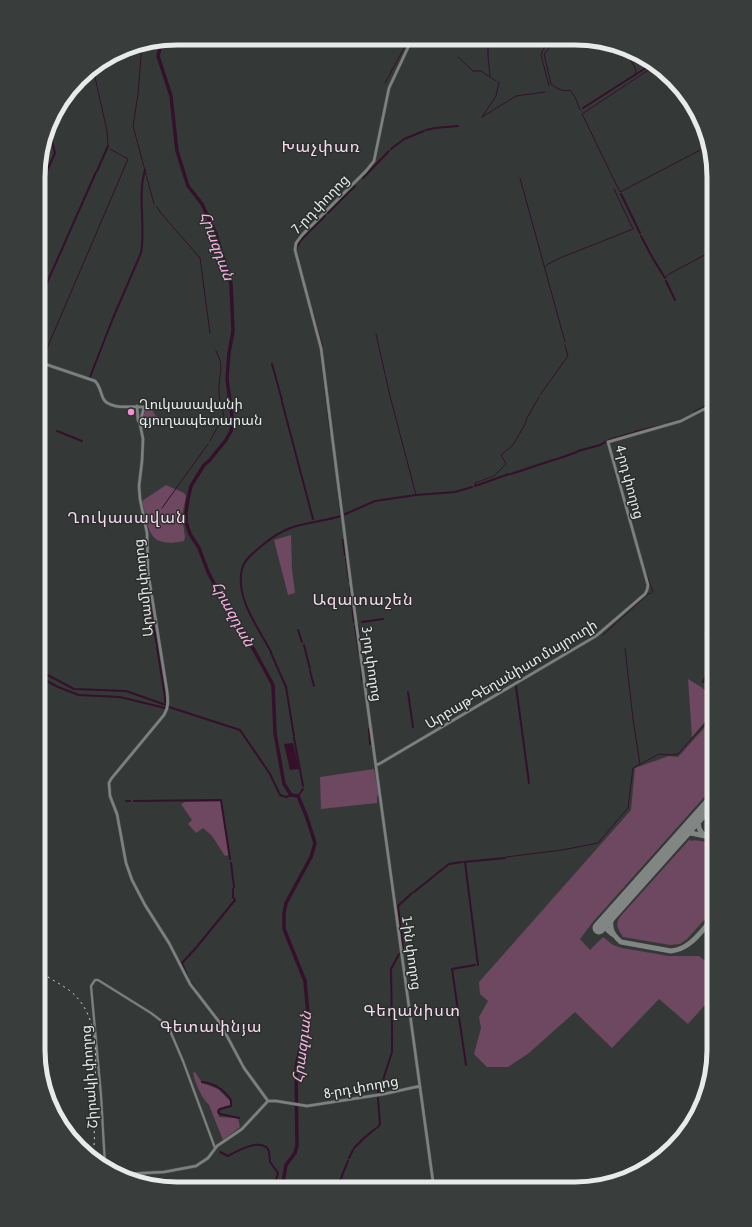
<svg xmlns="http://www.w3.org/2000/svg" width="752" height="1227" font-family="'Asap Condensed','Noto Sans Armenian',sans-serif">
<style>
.green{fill:#6e4761}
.water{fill:#35102b}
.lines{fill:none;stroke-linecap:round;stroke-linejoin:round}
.stream{stroke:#35102b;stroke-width:1}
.canal{stroke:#35102b;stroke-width:2}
.river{stroke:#35102b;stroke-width:3.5}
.taxiway{stroke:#818684;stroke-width:5}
.runway{stroke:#818684;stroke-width:13}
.tertiary-casing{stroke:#515554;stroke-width:3}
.secondary-casing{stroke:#515554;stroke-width:3.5}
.tertiary{stroke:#7d8280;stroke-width:2}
.secondary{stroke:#7d8280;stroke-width:2.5}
.rail{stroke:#ced2d0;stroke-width:1;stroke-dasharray:2 4;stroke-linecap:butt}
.poi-dot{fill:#f391d5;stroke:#2a2e2d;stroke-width:1.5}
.labels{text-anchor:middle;stroke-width:3;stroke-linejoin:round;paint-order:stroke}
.street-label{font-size:14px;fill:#e8ebea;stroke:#2a2e2d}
.poi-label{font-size:14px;fill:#e8ebea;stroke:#2a2e2d;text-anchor:start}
.water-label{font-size:15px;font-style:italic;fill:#f8b2e1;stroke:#2a2e2d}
.quarter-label{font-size:16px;letter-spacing:1px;fill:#f7daed;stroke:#2a2e2d}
.rim{fill:none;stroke:#e8ebea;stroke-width:5}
</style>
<rect width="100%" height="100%" fill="#343937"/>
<path class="green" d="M150,407L160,422L142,428L141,423L146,408Z
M166,485L184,493L186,496L182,516L185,537L184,541C147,549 149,529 142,501Z
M291,535L292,569L295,593L288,595L274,540Z
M714,612V640L704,635Z
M688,679L701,687L714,698V711L692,737Z
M714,717V786L592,923L580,939L590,950L603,937L613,945L622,948L669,956H699L714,968V995L688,1024L659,999L612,1048L575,1012L529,1053L508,1067H487L474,1054L481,1028L479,1017L488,1001L480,994L479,982L631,810L635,768L669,756L678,757Z
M374,769L379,795L377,796V803L321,809L320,777Z
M221,801L229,855L225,856L212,836L203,828L196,833L188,824L192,820L181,804L185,802Z
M689,840L693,841L694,840L714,843V909L687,939L680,944L670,945L623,937C619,930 615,927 619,918Z
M195,1072L202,1083L218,1089L230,1101V1105L217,1109L219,1117L238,1118L240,1127L223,1140L209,1105C200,1096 196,1084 193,1073Z"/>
<path class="water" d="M293,743L299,769L290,770L284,744Z"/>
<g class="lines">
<path class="stream" d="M488,39V56L490,76
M549,39L542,52L541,55L549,86
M557,39L544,54L551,84C558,89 562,92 570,90L575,97L580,110
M142,45L138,94L133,126L154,204
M627,53L636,70L635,73L636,74
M458,57L473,71H481L496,81
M656,65L582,114L620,192L708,146
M93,68L107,131L108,146
M385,83L409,39
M482,117L516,96L545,92
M482,117L496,96L499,82
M520,178L565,342
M156,206L161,213L180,235
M181,236L200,258L210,333
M545,267L548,264L560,258L633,229L614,189
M665,278L669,274L714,250
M376,334L390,396L416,495
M320,350L330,433
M42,360L128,159L110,149
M39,367L40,365
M540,395L568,356L565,345
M210,441L224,415C221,406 218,395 219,386C220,371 224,366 216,351
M616,475L623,499
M337,483L340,513
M475,486V483L494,476L506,464L501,455L513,445L524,426L527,418L539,397
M162,508L208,444
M646,573L653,592
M603,635L648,594L651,593
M625,648L633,719L640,764
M506,857L562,850L598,843L628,808L633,768L659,754L672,755L678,754L714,714"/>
<path class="canal" d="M322,38L324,42
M583,108L652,64
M426,130L435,128L458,126
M391,149L404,139L424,131
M97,171L108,146
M363,178L389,151
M39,189L55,153L51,137L63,102
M621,194L640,233
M328,213L355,186
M641,236L652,257L665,278
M296,249L300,241L325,216
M666,281L675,300
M39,301L96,172
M312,311L322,346
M272,364L282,400
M90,377L113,318L141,253C146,226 137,197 145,170
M282,402L313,519
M695,412L714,402
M666,424L684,419
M57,431L82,441
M635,432L664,425
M609,440L633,433
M578,451L600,445L607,441
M554,460L577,452
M511,474L553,460
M475,486L509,474
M343,515L375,501L416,495L455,492L472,487
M343,540L345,555
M346,558L349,581
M350,587L354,622
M150,606L157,645
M362,622L383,619
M358,625L363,663
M355,626L359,653
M298,630L302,642
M304,645L310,669
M157,647L165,697V702
M271,652C258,627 235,598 242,569C244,560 253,553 259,548C270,538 279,532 293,527C309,522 325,521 341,516
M271,653L286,687L294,736
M361,666L362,680
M38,670L74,689L126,691L166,705
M310,671L314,686
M38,676L58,687L79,695L120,697L165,708
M703,682L714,659
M516,686L529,783
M408,692L413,727
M169,707L240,730L270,774L280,795L286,797L291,795
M369,729L370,744
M294,738L303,786
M298,796L303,789
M126,801H130
M134,801L221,800L230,859
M464,862L505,858
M465,862L478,965
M231,863L234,887
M435,875L449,864L462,862
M414,892L434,876
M403,948L398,906L412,893
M188,978L182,963L195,949L235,900L233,897V889
M191,983L196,990
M392,1032L391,969L399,954
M466,1065L452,969L475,965
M202,1082C214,1083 224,1090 231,1100V1106L220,1109L218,1112L220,1114L239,1118
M378,1092L382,1083L392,1052V1034
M377,1128L380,1124L378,1098
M267,1148L269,1151L270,1162L278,1173L276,1180
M354,1148L363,1139L375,1129
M220,1152L228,1156C238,1151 255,1140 266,1147
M349,1158L353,1150
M337,1188L348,1161"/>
<path class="river" d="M162,41L158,56L171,96L177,151L188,186L202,204L216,234L231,284L233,331L229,353L227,379L233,424L231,431L226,440L209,461L204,465L191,486L188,499L186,513V522L190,534L199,548L208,572L218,591L254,650L273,685L275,733L284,784L291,795L298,796L306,815L315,843L311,857L286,903L284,913V929L305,981L308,1014L296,1067L297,1146L295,1153L286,1165L282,1188"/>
<path class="taxiway" d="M700,815C697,823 698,831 706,836
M680,837L691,833L714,838
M614,911C608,924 610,933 621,942L671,951C691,949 701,931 714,917
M602,925L612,934"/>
<path class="runway" d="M599,928L714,799"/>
<g class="tertiary-casing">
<path id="tertiary" d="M105,1165L101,1095L91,986L95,980H98L151,1013L168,1026L183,1061L215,1148"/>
</g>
<g class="secondary-casing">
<path id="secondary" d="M412,39L389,88L374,161L366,171L302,235L296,243L295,250L321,348L351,585L434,1189
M39,362L95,381C100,386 100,391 103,398C108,410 132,406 144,407L140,423
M137,406L138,420L140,424L143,439L142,461L139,486L140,499L147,533L148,572L167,691C168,700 169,707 164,715L111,779L109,783L110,796L117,814L126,863L132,880L145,905L169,943L190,984L220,1023L244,1068L268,1101
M376,765L379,764L596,636L645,594L647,590L648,585L608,442L681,421L714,404
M125,1174L164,1172L196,1166L208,1158L217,1146L242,1129L268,1101H276L307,1106L384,1094L420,1086"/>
</g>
<use href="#tertiary" class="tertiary"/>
<use href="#secondary" class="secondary"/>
<path class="rail" d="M38,970C48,978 59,983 69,990C96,1011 97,1047 95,1078C94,1085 92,1092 92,1100C92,1118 98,1140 91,1158"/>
</g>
<circle class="poi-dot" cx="131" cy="412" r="4"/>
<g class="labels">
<g class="street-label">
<text transform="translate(320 204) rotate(-46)" y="5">7-րդ փողոց</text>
<text transform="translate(630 482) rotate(75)" y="5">4-րդ փողոց</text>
<text transform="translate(143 588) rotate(-96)" y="5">Արամի փողոց</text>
<text transform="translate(372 664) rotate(82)" y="5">3-րդ փողոց</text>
<text transform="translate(511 674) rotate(-31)" y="5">Արբաթ-Գեղանիստ մայրուղի</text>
<text transform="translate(412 953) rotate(82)" y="5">1-ին փողոց</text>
<text transform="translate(89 1077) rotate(-94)" y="5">Շիրակի փողոց</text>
<text transform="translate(361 1087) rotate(-10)" y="5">8-րդ փողոց</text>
</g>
<g class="poi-label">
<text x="139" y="409">Ղուկասավանի<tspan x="139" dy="16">գյուղապետարան</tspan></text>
</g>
<g class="water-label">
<text transform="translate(217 246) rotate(70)" y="5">Հրազդան</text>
<text transform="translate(233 614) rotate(61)" y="5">Հրազդան</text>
<text transform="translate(302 1047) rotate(-83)" y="5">Հրազդան</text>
</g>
<g class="quarter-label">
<text x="321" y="152">Խաչփառ</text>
<text x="127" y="523">Ղուկասավան</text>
<text x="363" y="605">Ազատաշեն</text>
<text x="412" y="1016">Գեղանիստ</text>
<text x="211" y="1032">Գետափնյա</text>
</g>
</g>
<path d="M0 0H752V1227H0ZM177 45H575A132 132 0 0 1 707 177V1050A132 132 0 0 1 575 1182H177A132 132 0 0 1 45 1050V177A132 132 0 0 1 177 45Z" fill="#393d3c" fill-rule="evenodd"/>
<path class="rim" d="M177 45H575A132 132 0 0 1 707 177V1050A132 132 0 0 1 575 1182H177A132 132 0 0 1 45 1050V177A132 132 0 0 1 177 45Z"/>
</svg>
